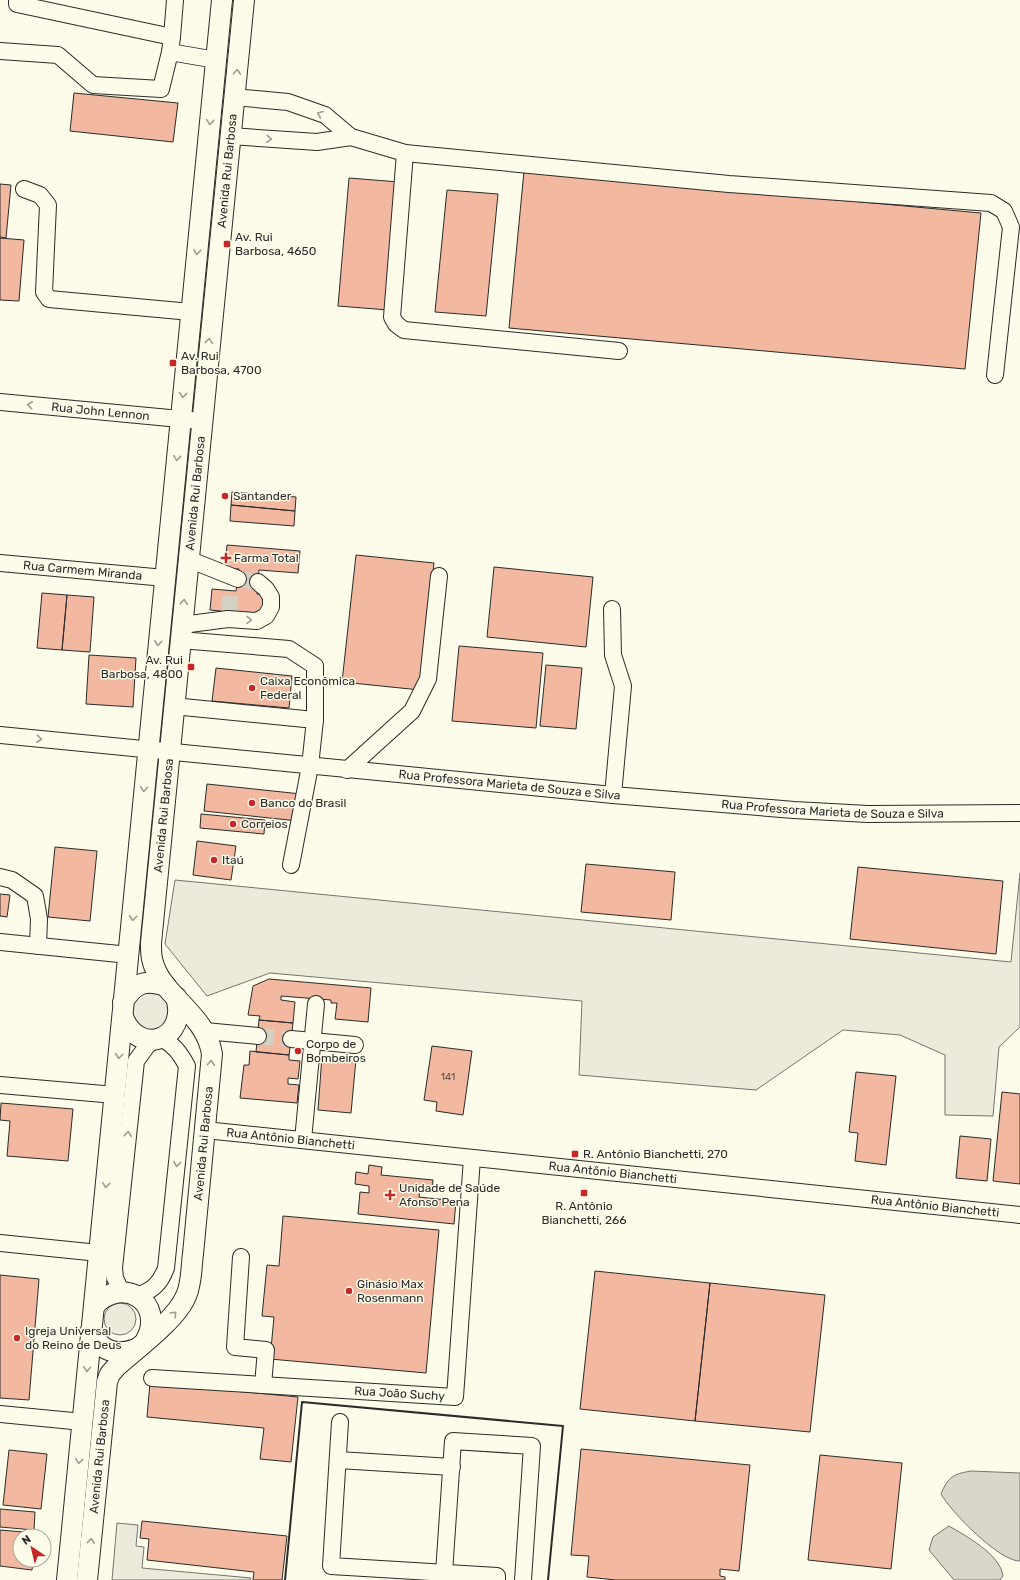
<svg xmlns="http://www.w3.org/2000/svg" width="1020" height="1580" font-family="Rubik,sans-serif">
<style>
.green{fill:#ecebdb;stroke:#74746e}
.parking{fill:#eceadb;stroke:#74746e}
.water{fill:#d8d7c9;stroke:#74746e}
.building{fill:#f2b8a0;stroke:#2b2b2b}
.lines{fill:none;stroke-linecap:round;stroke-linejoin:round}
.minor-tunnel{stroke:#d3d1c4;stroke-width:16;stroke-dasharray:16 8;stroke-linecap:butt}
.minor-casing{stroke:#2b2b2b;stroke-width:18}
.major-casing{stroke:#2b2b2b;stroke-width:22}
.minor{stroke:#fdfbea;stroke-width:16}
.major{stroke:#fdfbea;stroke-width:20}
.wall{stroke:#2b2b2b;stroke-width:2}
.oneway{stroke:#9e9d94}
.poi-dot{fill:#c62828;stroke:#fdfbea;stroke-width:1.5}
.labels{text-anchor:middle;stroke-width:3;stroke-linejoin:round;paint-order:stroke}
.number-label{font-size:10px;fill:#5d4e48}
.street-label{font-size:12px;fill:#2b2b2b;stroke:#fdfbea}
.poi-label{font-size:12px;fill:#2b2b2b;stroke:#fdfbea;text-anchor:start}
</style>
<rect width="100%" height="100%" fill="#fdfbea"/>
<path class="green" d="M1020,873V1027L999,1047L993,1116L945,1115V1055L900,1035L843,1030L756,1090L579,1075L582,1001L270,973L207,996L165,944L175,880L1011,962Z
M143,989L168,997L172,1014L162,1029L144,1031L131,1019L130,1001Z
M104 1319a16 16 0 1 1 32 0a16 16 0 1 1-32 0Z"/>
<path class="parking" d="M117,1523L138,1525L136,1546L144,1547L142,1568L251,1578L250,1580H112Z"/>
<path class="water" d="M971,1471L1020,1473V1561C1000,1562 951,1512 941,1494C948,1477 953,1474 971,1471Z
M949,1526C966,1536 1000,1554 1003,1576L1000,1580H954L929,1550L933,1537Z"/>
<path class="building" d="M74,93L178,103L173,142L70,131Z
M524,171L981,213L965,369L509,328Z
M349,178L399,182L388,310L338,306Z
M0,184L11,185L6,238L0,237Z
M447,190L498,194L486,316L435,312Z
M0,238L24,240L19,301L0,300Z
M232,492L296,497L295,511L231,505Z
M231,505L295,511L294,526L230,521Z
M227,545L300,551L298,573L259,570L257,594L266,595L264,615L210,610L212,589L236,591L239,569L225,568Z
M356,555L434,563L420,690L342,682Z
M494,567L593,577L586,647L487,637Z
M42,593L67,595L62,650L37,648Z
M67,595L94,597L90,652L62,650Z
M459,646L543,653L536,728L452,721Z
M89,655L136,658L133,707L86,704Z
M546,665L582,668L576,729L540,726Z
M216,668L292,676L289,708L212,701Z
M207,784L301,794L298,821L204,811Z
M201,814L265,820L264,834L200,828Z
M197,841L236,846L231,880L193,875Z
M55,847L97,851L90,921L48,917Z
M586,864L675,872L671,920L581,912Z
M858,867L1003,881L996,954L850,939Z
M0,894L10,895L7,917L0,916Z
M269,979L371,988L368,1022L335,1019L337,1003H331V1000L281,996V1000L295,1002L293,1023L259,1020L260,1016L248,1015L253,986Z
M259,1020L293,1023L289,1055L256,1052Z
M432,1046L472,1051L463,1115L436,1111L437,1102L424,1100Z
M250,1051L289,1055V1060L300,1061L298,1079L288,1078V1084L299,1085L297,1103L240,1098L244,1065H249Z
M322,1056L356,1059L351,1113L318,1110Z
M856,1072L896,1076L886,1165L855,1161L858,1133L849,1132Z
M1002,1092L1020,1094V1184L993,1181Z
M1,1103L73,1109L68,1161L7,1156L10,1121L0,1120Z
M960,1136L991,1139L987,1181L956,1178Z
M369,1165L382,1167L381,1175L433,1180L432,1192L420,1191L419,1197L456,1201L454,1224L358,1214L360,1192L369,1193V1186L355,1184L356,1172L368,1174Z
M283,1216L439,1230L426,1373L270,1359L274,1317L262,1316L267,1265L279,1266Z
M595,1271L710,1283L695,1421L580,1409Z
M0,1275L39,1279L29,1400L0,1398Z
M710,1283L825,1295L810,1432L695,1421Z
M150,1383L298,1397L291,1462L260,1459L264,1428L147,1417Z
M581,1449L750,1465L739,1571L720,1569V1576L725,1577V1580H616L587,1577L589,1556L571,1555Z
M9,1450L47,1454L41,1509L3,1505Z
M820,1455L902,1463L891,1569L808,1560Z
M0,1509L35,1512L34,1530L0,1527Z
M142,1521L287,1536L282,1580H253L254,1572L147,1560L149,1539L140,1538Z
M0,1530L36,1533L35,1536H20V1560H33L32,1570L0,1566Z"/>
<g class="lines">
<path class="minor-tunnel" d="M238,579L258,582
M229,612L231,591
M258,1036L291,1039"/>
<g class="minor-casing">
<g id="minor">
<path d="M17,0V4L172,37L170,52"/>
<path d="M172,37L175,0"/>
<path d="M0,51L58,55L93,85L161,89L170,52L216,60"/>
<path d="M234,97L288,102L325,115L351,137L405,153L729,184L991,203L1004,211L1011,227L995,375"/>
<path d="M230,136L317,142L351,137"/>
<path d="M405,153L392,317L396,324L404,330L619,351"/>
<path d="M24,189L40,195L48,205L44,292L49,299L191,312"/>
<path id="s1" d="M0,402L201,421"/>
<path d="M188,559L238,579"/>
<path id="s2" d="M0,563L165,578"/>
<path d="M612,609L613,655L623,686L613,795"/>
<path d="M182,625L228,619L257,621L266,616L271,607V597L266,589L258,582"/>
<path d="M180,640L289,649L315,666V720"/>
<path d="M173,706L315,720L310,766L291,865"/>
<path id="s3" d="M0,735L613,795L794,810L868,814L1020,813"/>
<path d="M347,770L412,711L428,679L439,576"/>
<path d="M0,877L12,880L35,896L39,919L38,946"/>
<path d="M0,942L129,955"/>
<path d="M205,1031L258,1036"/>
<path d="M291,1039L355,1045"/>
<path d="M0,1085L115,1095"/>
<path id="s4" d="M205,1130L1020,1215"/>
<path d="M303,1140L316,1004"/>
<path d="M0,1243L99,1253"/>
<path d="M241,1257L235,1347L266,1350L263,1385"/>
<path d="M121,1291L115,1278L114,1268L136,1061L147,1046L154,1040"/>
<path d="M137,1296C153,1290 160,1284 166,1268L187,1066C180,1053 174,1045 161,1038"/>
<path id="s5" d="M152,1378L455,1397L472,1158"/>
<path d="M0,1414L83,1422"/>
<path d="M340,1422L331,1566L497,1576V1580"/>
<path d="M338,1460L452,1467"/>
<path d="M444,1573L453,1441L532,1446L523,1580"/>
</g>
</g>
<g class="major-casing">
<g id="major">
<path d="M123,1002C134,983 145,979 166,986"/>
<path d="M123,1017C139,1058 189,1039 176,997"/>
<path d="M94,1306C123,1274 166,1303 146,1340"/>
<path d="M91,1330C98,1350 116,1357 136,1349"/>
<path d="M67,1580L222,0"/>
<path id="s6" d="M87,1580L107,1382L110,1374L117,1366C136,1349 177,1319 186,1296C192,1283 191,1268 193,1254L212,1054C206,1013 160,996 152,959C151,954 151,948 151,943L244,0"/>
</g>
</g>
<use href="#minor" class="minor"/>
<use href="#major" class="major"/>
<path class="wall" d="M285,1580L302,1402L563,1426L548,1580"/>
</g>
<defs><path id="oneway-chevron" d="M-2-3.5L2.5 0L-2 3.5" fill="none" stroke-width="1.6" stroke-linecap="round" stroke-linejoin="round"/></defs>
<g class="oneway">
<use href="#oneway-chevron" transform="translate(237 72) rotate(-85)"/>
<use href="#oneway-chevron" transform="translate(320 114) rotate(-157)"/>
<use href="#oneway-chevron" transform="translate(210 122) rotate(96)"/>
<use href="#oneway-chevron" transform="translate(269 139) rotate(4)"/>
<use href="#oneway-chevron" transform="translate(197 252) rotate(96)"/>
<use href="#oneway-chevron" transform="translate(209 341) rotate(-84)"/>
<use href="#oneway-chevron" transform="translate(183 395) rotate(96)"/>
<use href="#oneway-chevron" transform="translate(30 405) rotate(-174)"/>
<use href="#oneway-chevron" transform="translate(177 458) rotate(96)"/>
<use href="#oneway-chevron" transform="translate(184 602) rotate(-84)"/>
<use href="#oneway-chevron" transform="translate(249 620) rotate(2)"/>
<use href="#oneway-chevron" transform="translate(158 643) rotate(96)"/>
<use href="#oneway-chevron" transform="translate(39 739) rotate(6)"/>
<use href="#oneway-chevron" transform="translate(144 789) rotate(95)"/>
<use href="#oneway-chevron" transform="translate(133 918) rotate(95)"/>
<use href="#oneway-chevron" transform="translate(119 1056) rotate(95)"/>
<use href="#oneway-chevron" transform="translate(211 1063) rotate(-86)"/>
<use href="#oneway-chevron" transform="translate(128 1134) rotate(-84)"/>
<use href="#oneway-chevron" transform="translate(177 1164) rotate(96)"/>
<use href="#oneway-chevron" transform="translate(106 1185) rotate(96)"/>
<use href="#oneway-chevron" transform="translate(174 1314) rotate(-46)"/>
<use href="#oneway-chevron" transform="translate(87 1369) rotate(95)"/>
<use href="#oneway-chevron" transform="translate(79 1461) rotate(96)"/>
<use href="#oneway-chevron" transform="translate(91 1541) rotate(-85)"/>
</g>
<g class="poi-dot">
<rect x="223" y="240" width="8" height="8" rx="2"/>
<rect x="169" y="359" width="8" height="8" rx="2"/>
<circle cx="225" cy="496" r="4"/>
<path d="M224 552h4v4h4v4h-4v4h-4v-4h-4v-4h4z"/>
<rect x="187" y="663" width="8" height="8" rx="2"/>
<circle cx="252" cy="688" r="4"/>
<circle cx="252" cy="803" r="4"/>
<circle cx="233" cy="824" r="4"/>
<circle cx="214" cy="860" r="4"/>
<circle cx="298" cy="1051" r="4"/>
<rect x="571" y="1150" width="8" height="8" rx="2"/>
<rect x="580" y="1189" width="8" height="8" rx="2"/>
<path d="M388 1189h4v4h4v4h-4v4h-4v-4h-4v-4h4z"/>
<circle cx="349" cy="1291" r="4"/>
<circle cx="17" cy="1338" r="4"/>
</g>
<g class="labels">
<g class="number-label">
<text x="448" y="1080">141</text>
</g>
<g class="street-label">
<text dy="4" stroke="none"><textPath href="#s6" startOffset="1467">Avenida Rui Barbosa</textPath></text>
<text dy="4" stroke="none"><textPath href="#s1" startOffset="101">Rua John Lennon</textPath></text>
<text dy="4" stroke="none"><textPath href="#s6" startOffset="1143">Avenida Rui Barbosa</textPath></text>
<text dy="4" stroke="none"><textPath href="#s2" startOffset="83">Rua Carmem Miranda</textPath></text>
<text dy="4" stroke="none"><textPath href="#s3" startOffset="512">Rua Professora Marieta de Souza e Silva</textPath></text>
<text dy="4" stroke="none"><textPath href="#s3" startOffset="836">Rua Professora Marieta de Souza e Silva</textPath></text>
<text dy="4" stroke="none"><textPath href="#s6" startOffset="819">Avenida Rui Barbosa</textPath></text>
<text dy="4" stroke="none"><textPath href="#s4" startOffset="86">Rua Antônio Bianchetti</textPath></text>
<text dy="4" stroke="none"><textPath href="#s6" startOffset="471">Avenida Rui Barbosa</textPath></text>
<text dy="4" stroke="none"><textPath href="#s4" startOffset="410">Rua Antônio Bianchetti</textPath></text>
<text dy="4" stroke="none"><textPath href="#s4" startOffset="734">Rua Antônio Bianchetti</textPath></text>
<text dy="4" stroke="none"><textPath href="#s5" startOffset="248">Rua João Suchy</textPath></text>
<text dy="4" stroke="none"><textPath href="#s6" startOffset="124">Avenida Rui Barbosa</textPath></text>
</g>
<g class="poi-label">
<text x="235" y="241">Av. Rui<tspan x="235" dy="14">Barbosa, 4650</tspan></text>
<text x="181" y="360">Av. Rui<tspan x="181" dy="14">Barbosa, 4700</tspan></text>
<text x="233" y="500">Santander</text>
<text x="234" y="562">Farma Total</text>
<text x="183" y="664" text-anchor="end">Av. Rui<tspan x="183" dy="14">Barbosa, 4800</tspan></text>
<text x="260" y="685">Caixa Econômica<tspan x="260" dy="14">Federal</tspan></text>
<text x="260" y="807">Banco do Brasil</text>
<text x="241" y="828">Correios</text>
<text x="222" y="864">Itaú</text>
<text x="306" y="1048">Corpo de<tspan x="306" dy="14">Bombeiros</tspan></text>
<text x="583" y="1158">R. Antônio Bianchetti, 270</text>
<text x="399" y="1192">Unidade de Saúde<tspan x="399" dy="14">Afonso Pena</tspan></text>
<text x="584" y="1210" text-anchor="middle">R. Antônio<tspan x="584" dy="14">Bianchetti, 266</tspan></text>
<text x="357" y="1288">Ginásio Max<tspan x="357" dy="14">Rosenmann</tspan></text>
<text x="25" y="1335">Igreja Universal<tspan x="25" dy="14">do Reino de Deus</tspan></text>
</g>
</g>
<g transform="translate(32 1548) rotate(325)"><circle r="19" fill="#fdfbea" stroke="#a9a89e"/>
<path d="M0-3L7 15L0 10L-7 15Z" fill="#c62828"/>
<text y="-6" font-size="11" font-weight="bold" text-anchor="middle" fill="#2b2b2b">N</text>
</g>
</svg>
